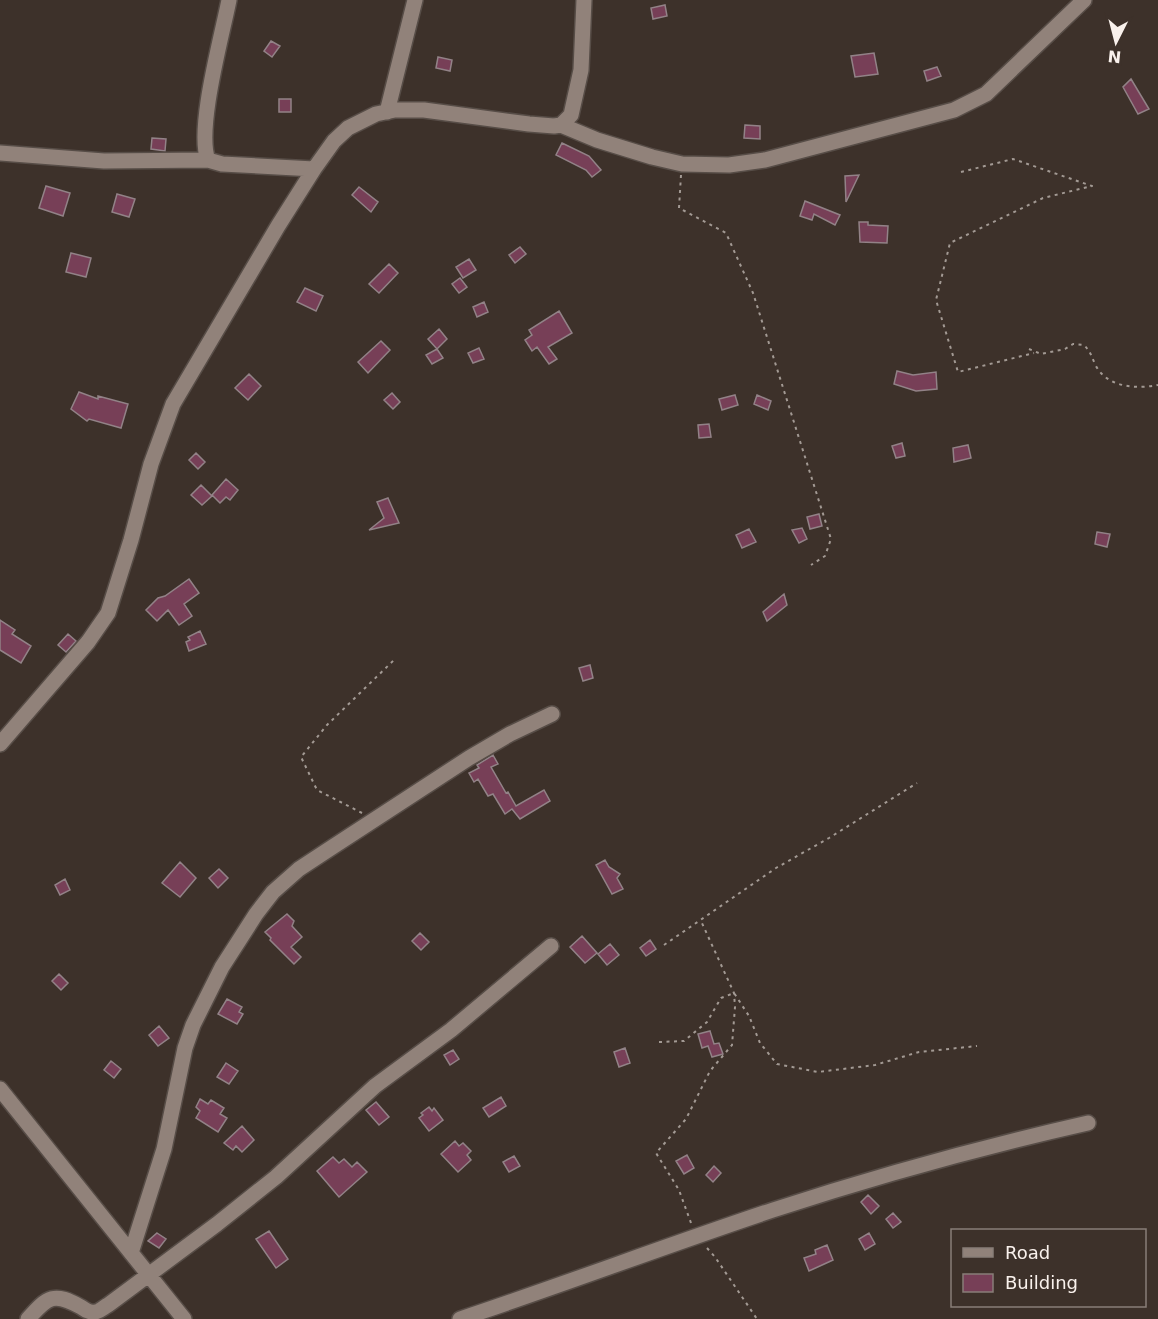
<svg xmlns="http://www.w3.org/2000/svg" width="1158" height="1319" font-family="'DejaVu Sans',sans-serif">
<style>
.building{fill:#773f57;stroke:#928287;stroke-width:1.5}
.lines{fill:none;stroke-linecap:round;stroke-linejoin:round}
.minor-casing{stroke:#574d47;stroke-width:18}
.path{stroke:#a39a94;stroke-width:2;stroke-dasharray:3 4.5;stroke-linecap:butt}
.minor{stroke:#91827a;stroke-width:15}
</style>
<rect width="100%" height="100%" fill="#3d312a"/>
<path class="building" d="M665,5L667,16L653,19L651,8Z
M271,41L280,46L272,57L264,51Z
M874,53L878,74L855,77L851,56Z
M438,57L452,60L450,71L436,68Z
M937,67L941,76L927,81L924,71Z
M1131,79L1149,109L1138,114L1123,87Z
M279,99H291V112H279Z
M745,125L760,126V139L744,138Z
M152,138L166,139L165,151L151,149Z
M562,143L589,156L601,170L592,177L586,170L556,155Z
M859,175L846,202L845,176Z
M46,186L70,193L63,216L39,208Z
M359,187L378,202L371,212L352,195Z
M117,194L135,199L129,217L112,212Z
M805,201L840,215L835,225L814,214L812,220L800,216Z
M859,222H868V225L888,226L887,243L860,242Z
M520,247L526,254L515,263L509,255Z
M71,253L91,258L86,277L66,272Z
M469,259L476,270L463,278L456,267Z
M389,264L398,273L379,293L369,284Z
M460,278L467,287L459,293L452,284Z
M305,288L323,296L316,311L297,302Z
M484,302L488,312L477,317L473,307Z
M559,311L572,333L548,347L557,359L549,364L537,347L532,351L525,340L532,335L529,330Z
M439,329L447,339L437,349L428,339Z
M381,341L390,350L368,373L358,362Z
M479,348L484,359L473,363L468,353Z
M437,349L443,358L432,364L426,355Z
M897,371L913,375L936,372L937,389L916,391L894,384Z
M249,374L261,386L248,400L235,388Z
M79,392L98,399V396L128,404L121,428L89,419L87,421L71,409Z
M392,393L400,402L393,409L384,400Z
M735,395L738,405L722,410L719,399Z
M757,395L771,401L768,410L754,404Z
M709,424L711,437L699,438L698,425Z
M902,443L905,456L896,458L892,446Z
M968,445L971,458L954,462L953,448Z
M196,453L205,462L198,469L189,460Z
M226,479L238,490L230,500L226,497L220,503L212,495Z
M201,485L212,496L202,505L191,495Z
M388,498L399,523L369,530L384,518L377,502Z
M819,514L822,526L810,529L807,517Z
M802,528L807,539L799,543L792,530Z
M749,529L756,542L742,548L736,535Z
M1097,532L1110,534L1107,547L1095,544Z
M189,579L199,593L184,604L192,616L179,625L168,610L157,621L146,610L158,598L165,596Z
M784,594L787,605L767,621L763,612Z
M0,620L15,630L12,634L31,646L21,663L0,650Z
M200,631L206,644L189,651L186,642L190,640L188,637Z
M68,634L76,641L66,652L58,645Z
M590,665L593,678L583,681L579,668Z
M493,755L498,764L491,767L506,793L508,792L516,806L544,790L550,801L520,819L512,809L505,814L493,794L488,796L478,779L474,782L469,773L479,768L477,765Z
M605,860L609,867L620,874L617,878L623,889L612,894L596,865Z
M180,862L196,878L180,897L162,883Z
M219,869L228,878L218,888L209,878Z
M65,879L70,890L60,895L55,885Z
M287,914L294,921L292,926L302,937L291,947L301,957L294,964L270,940L271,938L265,932Z
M420,933L429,942L421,950L412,941Z
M582,936L597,953L585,963L570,947Z
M650,940L656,949L646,956L640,948Z
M610,944L619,955L607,965L598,954Z
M59,974L68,983L61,990L52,981Z
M227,999L242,1007L239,1012L243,1014L237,1024L218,1014Z
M159,1026L169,1038L158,1046L149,1035Z
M710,1031L714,1044L719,1043L723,1054L712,1057L708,1046L702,1048L698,1034Z
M625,1048L630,1063L619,1067L614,1052Z
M453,1050L459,1059L450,1065L444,1055Z
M111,1061L121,1069L114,1078L104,1070Z
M226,1063L238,1071L229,1084L217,1077Z
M501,1097L506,1106L489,1117L483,1108Z
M200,1099L208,1104L211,1100L224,1108L220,1114L227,1118L218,1132L196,1118L200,1111L196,1107Z
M376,1102L389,1117L379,1125L366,1110Z
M429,1107L432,1111L434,1108L443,1120L429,1131L419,1118L423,1115L421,1113Z
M242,1126L254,1140L242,1152L236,1146L233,1150L224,1143Z
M455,1141L459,1146L463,1143L471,1151L467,1155L471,1160L458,1172L441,1154Z
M687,1155L694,1168L684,1174L676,1161Z
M514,1156L520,1166L509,1172L503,1162Z
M333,1157L339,1163L344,1159L352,1167L357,1162L367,1172L339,1197L317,1171Z
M714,1166L721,1173L713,1182L706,1175Z
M868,1195L879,1206L871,1214L861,1202Z
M893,1213L901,1222L893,1228L886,1219Z
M269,1231L288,1259L276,1268L256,1239Z
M157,1233L166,1239L159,1248L148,1241Z
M869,1233L875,1244L865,1250L859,1239Z
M827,1245L833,1260L809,1271L804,1258L816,1254L815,1250Z"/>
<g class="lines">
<g class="minor-casing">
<path id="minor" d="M229,0C222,36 196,129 208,160L222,164L314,169
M387,112L415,0
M561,125L597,140L652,157L682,164L729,165L765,160L954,110L986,94L1084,0
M0,153L104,161L208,160
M0,744L88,642L108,613L131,540L151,464L173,404L278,226L314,169L334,141L348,128L376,114L395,110H424L529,124L554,126L561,125L571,115L581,70L584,0
M0,1089L184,1319
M131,1253L164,1149L185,1048L193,1025L222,967L256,914L273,892L299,869L334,846L469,758L510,734L552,714
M28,1319C48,1296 54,1292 81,1307C85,1310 90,1313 95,1312C99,1312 104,1307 108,1305L217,1224L276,1177L375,1086L451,1030L551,946
M460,1319C565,1284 668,1245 773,1210C877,1176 982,1147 1088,1123"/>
</g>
<path class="path" d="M961,172L1013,159L1092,186L1043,198L950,243L936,300L958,372L1034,353
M681,175L679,208L726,233L753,293L831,539L825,556L811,565
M1029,349L1041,354L1065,349L1073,344L1084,345C1091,352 1092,358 1096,366C1108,388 1137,389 1158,385
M362,813L317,790L301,757L327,725L395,659
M664,945L776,868L829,838L917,783
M659,1042L684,1041L707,1022L721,998L734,993L749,1016L760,1043L777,1064L818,1072L875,1065L919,1052L977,1046
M691,1223L679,1190L656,1153L686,1119L710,1071L732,1045L735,1007L734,993L701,921
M707,1248L715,1257L757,1319"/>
<use href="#minor" class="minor"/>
</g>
<rect x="951" y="1229" width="195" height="78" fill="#3d312a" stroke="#887e78" stroke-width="1.5"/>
<rect x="963" y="1248" width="30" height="9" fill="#91827a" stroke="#887e78" stroke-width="1.5"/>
<text x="1005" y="1259" font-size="18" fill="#f9f1ec">Road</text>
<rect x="963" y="1274" width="30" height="18" fill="#773f57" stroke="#887e78" stroke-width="1.5"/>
<text x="1005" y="1289" font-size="18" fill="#f9f1ec">Building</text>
<g transform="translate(1116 42) rotate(186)" stroke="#3d312a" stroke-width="4.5" paint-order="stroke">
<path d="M0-4.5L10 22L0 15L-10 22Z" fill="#f9f1ec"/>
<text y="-9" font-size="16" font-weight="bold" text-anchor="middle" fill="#f9f1ec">N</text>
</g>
</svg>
